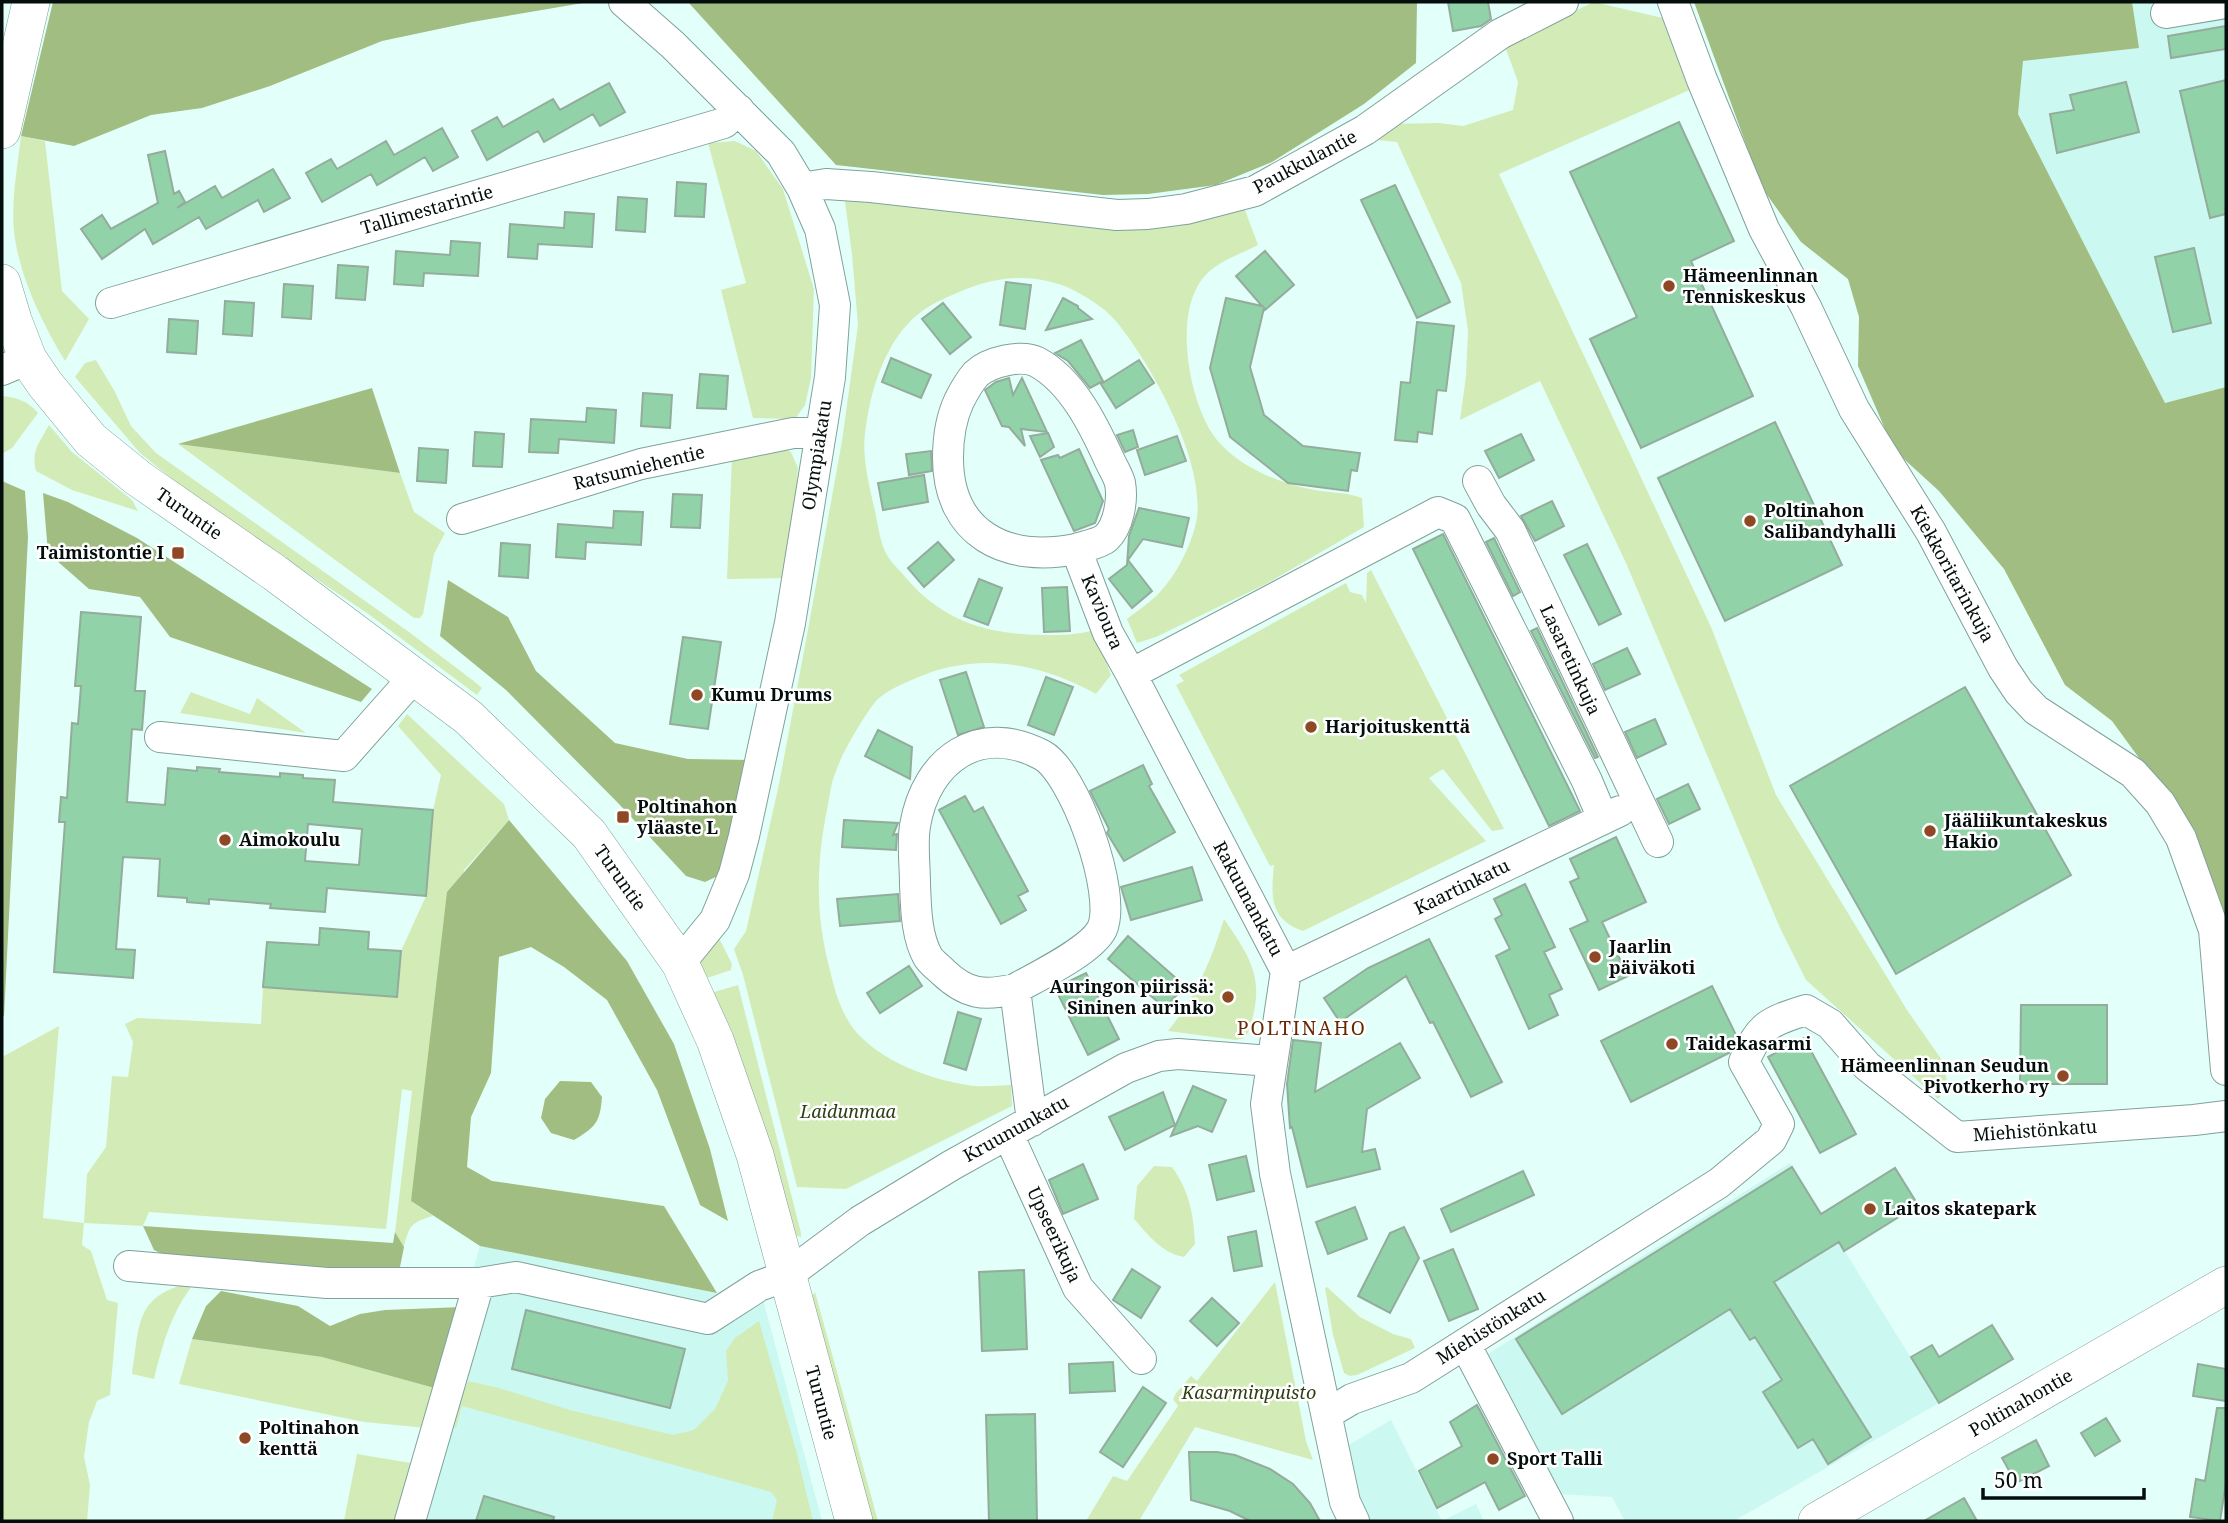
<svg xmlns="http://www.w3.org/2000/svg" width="2228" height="1523" font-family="'Noto Serif',serif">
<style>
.built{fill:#cbf8f0}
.green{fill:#d3ecb7}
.forest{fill:#a2bd81}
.building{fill:#92d2a9;stroke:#93ac9b;stroke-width:2;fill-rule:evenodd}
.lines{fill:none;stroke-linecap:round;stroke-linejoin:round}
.minor-casing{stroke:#80a19b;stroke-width:32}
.major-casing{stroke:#80a19b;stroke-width:38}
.minor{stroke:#fff;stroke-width:30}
.major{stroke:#fff;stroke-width:37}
.poi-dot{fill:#8f4824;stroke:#fff;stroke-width:2.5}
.labels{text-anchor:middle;stroke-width:5;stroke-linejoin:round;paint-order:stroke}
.street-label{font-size:18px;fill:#040f0d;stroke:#fff}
.poi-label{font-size:18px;font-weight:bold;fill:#040f0d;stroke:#fff;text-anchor:start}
.park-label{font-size:18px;font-style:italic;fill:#2e3f13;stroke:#fff}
.neighbourhood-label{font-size:19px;letter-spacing:2px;fill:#672803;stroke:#fff}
</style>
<rect width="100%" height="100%" fill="#e3fffa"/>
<path class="built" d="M2132,2H2226V387L2165,403L2018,114L2022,61L2138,48Z
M1790,1163L1939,1403L1734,1521H1625L1612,1497L1555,1494L1485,1356Z
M480,1246L717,1293L757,1277L822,1521H400Z
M1391,1420L1442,1521L1476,1504L1484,1521H1363L1345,1447Z"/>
<path class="green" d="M1594,2L1667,19L1694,88L1499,174L1711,627L1776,795L1907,1010L1944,1063L1948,1089L1938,1099L1806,980L1780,928L1626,563L1540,381L1460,420L1466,376L1468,331L1461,283L1397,142L1377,140L1383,124L1440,123L1463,126L1513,110L1518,82L1504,44Z
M21,136L45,141L62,291L89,319L65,361C44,326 24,286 16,245C9,210 17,171 21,136Z
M735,141L756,151L783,189L814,289L811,378L805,405L795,419L753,418L721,290L746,283L708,143Z
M844,194L975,206L1242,202L1258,245C1240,254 1216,262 1203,278C1173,315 1189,400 1214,436C1220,445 1235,458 1245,464C1266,477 1291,486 1315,490C1331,493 1346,492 1362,498L1364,527L1266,584L1156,637L1137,643L1127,619C1138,610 1151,602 1160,592C1176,575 1189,549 1195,527C1211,470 1151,363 1115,320C1104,307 1082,294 1067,287C1033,274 1002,276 969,288C952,295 936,301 921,312C885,339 870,391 865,434C862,457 869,484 874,507C878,522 879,540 886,553C890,562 900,570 906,578C943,621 986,634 1042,635C1061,635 1077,635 1094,630L1111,675L1096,694C1038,662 976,651 914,679C902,684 886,691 877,700C864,715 841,755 835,774C831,783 830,795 828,805C817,856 815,907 827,958C834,987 840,1018 863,1039C889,1064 933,1080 968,1085C982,1088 997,1085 1011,1085L1012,1106L846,1189L797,1187L743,975L734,949L746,931L779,784L807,635L842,441L858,325L852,255Z
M96,360L115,392L131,426L156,453L409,632L475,682L482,688L477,695L367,613L201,502L140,453L75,377L85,363Z
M2,396C16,397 28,401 38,413L12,448L2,454Z
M49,425L72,452L132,500L138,511L72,490L36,471C31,451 39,443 49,425Z
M178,444L400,473L414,512L445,533L434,554L423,614L420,618H414Z
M780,446L791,452L798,468L790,578L727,579L732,456Z
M1371,570L1504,829L1492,831L1443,769L1429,778L1486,841L1303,931C1269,919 1271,896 1274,865L1270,866L1176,685L1184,681L1179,675L1346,583L1350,592L1362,595L1366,603L1367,573Z
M191,692L250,714L257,698L306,733L180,713Z
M407,714L504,804L509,820L464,870L411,1201L433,1216C412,1222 409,1225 404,1247L395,1232L412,1091L402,1089L386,1229L149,1212L143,1226L84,1223L82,1245L91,1251L107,1300L118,1303L110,1395L97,1401L89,1422L84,1457L90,1485L87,1521H2V1057L59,1026L43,1218L84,1223L87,1174L106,1147L112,1076L128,1077L133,1042L125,1024L137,1018L261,1024L263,987L397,997L401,951L426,896L433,810L441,775L398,726Z
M1224,919C1253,961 1266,981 1248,1033L1244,1038L1236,1040L1168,1031C1196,996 1211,961 1224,919Z
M717,934L732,964L731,970L704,979L697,960Z
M738,985L801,1233V1237L794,1235L711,993Z
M1154,1166L1172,1167C1189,1190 1194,1215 1195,1244L1184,1257C1162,1253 1148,1235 1134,1219L1137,1186Z
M1275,1282L1306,1441L1313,1460L1195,1427L1139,1521H1086L1113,1476L1127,1481L1178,1406L1173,1399L1176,1393L1191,1376L1197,1381Z
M189,1283L190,1289C170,1316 162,1347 154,1379L132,1374C140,1325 134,1297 189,1283Z
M1327,1287L1360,1317L1393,1334L1411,1339L1415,1348L1357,1375L1350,1376L1344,1373L1333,1335L1325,1288Z
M815,1292L878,1521H865L809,1299Z
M759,1321L796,1450L813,1521H772L777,1500L771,1492L462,1406L456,1428L451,1425L468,1381L499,1388L570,1410L673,1435L694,1430L715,1409L728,1381L726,1351L735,1338Z
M192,1339L322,1357L438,1389L427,1428L364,1422L179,1384Z
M357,1454L417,1464L400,1521H344Z"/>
<path class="forest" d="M53,2H589L472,22L382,41L270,86L202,108L151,115L74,146L21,136Z
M688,2H1417L1416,63L1364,104L1272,162L1216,185L1148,194L1103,195L836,165Z
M1694,2H2132L2139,48L2023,61L2018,114L2165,403L2226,387V928L2193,832L2112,721L2065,685L2004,569L1939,491L1894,450L1858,366L1859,317L1848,279L1801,242L1762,188Z
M372,388L400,473L178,444Z
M2,481L25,491L28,537L4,1016L2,1017Z
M43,493L68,502L137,538L372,689L361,702L170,637L140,597L89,589L48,553Z
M448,580L508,617L536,671L615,743L688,759L753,760L720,875L705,882L686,876L619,804L506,690L440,636Z
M509,820L627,961L674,1044L710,1149L728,1221L700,1205L657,1090L607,1000L564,967L531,947L499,957L491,1073L471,1117L467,1167L492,1181L664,1206L717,1293L480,1246L411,1201L447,892Z
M560,1081L591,1082L602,1097C600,1122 596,1127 574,1140L551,1133L541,1118L545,1099Z
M143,1226L393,1243L395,1232L404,1247L400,1267L379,1276L182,1264L154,1250Z
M221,1291L298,1306L330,1326L360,1314L385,1310L462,1307L438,1389L322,1357L192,1339L206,1306Z"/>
<path class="building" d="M1448,2H1488L1491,19L1481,26L1453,31Z
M2226,26V49L2171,58L2168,36Z
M2226,80V214L2210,218L2180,91Z
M2126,82L2139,132L2057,153L2050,114L2074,110L2070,95Z
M609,83L625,112L600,126L593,114L544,142L538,131L487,160L472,131L497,117L503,127L553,99L560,110Z
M1679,122L1734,241L1691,261L1753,396L1641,448L1590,339L1637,317L1570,172Z
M442,128L458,157L433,171L425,157L377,185L371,174L322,202L306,173L331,159L337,169L386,141L394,155Z
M165,151L174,194L179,191L185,202L177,208L215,186L222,198L273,169L290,198L264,212L258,200L206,229L199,217L153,244L145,229L102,259L81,229L102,215L111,229L158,203L148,155Z
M677,182L706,184L704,217L675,216Z
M1395,185L1450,302L1417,318L1361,200Z
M618,197L647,199L645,232L616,230Z
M565,212L594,214L592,247L538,244L537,259L508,257L510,224L564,228Z
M451,241L480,243L478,276L424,273L423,286L394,284L396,251L450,255Z
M2194,248L2211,323L2173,332L2155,257Z
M1265,251L1294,285L1265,310L1264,308L1250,367L1264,415L1303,446L1360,453L1357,471L1351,470L1348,491L1288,483L1230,437L1210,368L1226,298L1262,306L1236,276Z
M338,265L368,267L365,300L336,298Z
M1006,282L1031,285L1025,329L1000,325Z
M284,284L313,286L311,319L282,317Z
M1063,298L1078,306V308L1092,319L1046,330Z
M225,301L254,303L252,336L223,334Z
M943,303L971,337L950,354L922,319Z
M169,319L198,321L196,354L167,352Z
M1417,322L1454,326L1446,391L1437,390L1432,434L1418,432L1417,442L1395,440L1401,382L1410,383Z
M1081,340L1103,381L1090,388L1068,361L1055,353Z
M891,358L931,375L921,398L882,382Z
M1139,360L1154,383L1116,408L1101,384Z
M700,374L728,376L726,409L697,408Z
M1009,378L1013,395L1022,378L1047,432L1021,429L1025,446L1009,427L1002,426L985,390L996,382Z
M643,393L672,395L670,428L641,426Z
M587,408L616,410L614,443L559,439L558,453L529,452L531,419L586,422Z
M1775,422L1842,565L1725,621L1658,478Z
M1133,430L1138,447L1125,452L1117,435Z
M475,432L504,434L502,467L473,466Z
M1048,433L1054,447L1040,457L1030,436Z
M1521,434L1534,460L1499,478L1485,451Z
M1177,436L1186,461L1145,475L1137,450Z
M419,448L448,450L446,483L417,481Z
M1079,449L1103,501L1095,523L1074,531L1041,460L1058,455L1060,458Z
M931,451L932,471L909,475L906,454Z
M924,475L928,502L883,510L878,483Z
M673,494L702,495L700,528L671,527Z
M1552,501L1564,526L1535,541L1521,516Z
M1139,508L1189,518L1182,547L1143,539L1128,560L1152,591L1132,608L1109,579L1127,565L1129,536Z
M614,511L643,512L641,545L586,542L585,559L556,557L558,524L613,528Z
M1443,534L1580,811L1549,826L1413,549Z
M1494,538L1520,592L1513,596L1486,542Z
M938,542L954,560L924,587L908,568Z
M501,543L530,545L528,578L499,576Z
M1587,544L1621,614L1599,625L1564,555Z
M979,579L1002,588L988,625L964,616Z
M1067,587L1070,631L1044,632L1042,588Z
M81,612L141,617L135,691H145L142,730L132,729L127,802L165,805L168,768L197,771V767L220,769L219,772L280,777V773L303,775V778L335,780L333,802L433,810L426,896L327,888L325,912L270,908L271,904L209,899V904L187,902V898L158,896L160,859L123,857L116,949L135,950L133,978L54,972L65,822H59L61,797L67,798L72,723L78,724L81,686H75ZM308,824L362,829L359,865L305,861Z
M1537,628L1598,757L1595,758L1531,631Z
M683,637L721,642L708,729L670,724Z
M1627,648L1640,674L1605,690L1593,664Z
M966,672L984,727L958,735L940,680Z
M1046,677L1073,687L1054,735L1028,725Z
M1965,687L2071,875L1896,974L1790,786Z
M1655,719L1666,744L1637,758L1625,732Z
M878,730L912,747L910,779L865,756Z
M1143,765L1152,784L1149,786L1175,832L1124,861L1107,833L1109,829L1090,791Z
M1688,784L1700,809L1669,824L1657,799Z
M965,796L974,812L983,807L1028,891L1018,896L1026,910L1001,924L939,810Z
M844,820L898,823L893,835L897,834L896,850L842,847Z
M1616,837L1646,902L1602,922L1628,976L1599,990L1570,929L1588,921L1570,882L1579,878L1570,859Z
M1192,867L1202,900L1131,920L1121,887Z
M1525,884L1555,947L1544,952L1562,989L1549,995L1558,1015L1529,1029L1496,956L1510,949L1495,919L1502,915L1494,899Z
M898,894L900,921L840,926L837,899Z
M320,928L369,932L368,949L401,951L397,997L263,987L267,942L319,945Z
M1128,936L1185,986L1165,1008L1108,959Z
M1429,939L1502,1082L1471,1097L1433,1022L1430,1023L1406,976L1340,1022L1324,998L1368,968Z
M909,966L922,986L880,1013L867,993Z
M1086,973L1119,1039L1088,1055L1055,988Z
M1712,986L1737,1037L1729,1053L1631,1102L1601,1041Z
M2021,1005H2107V1084H2020Z
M958,1012L981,1019L966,1070L944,1063Z
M1804,1038L1856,1134L1820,1153L1768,1057Z
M1293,1040L1321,1043L1315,1092L1400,1043L1420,1078L1367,1109L1362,1152L1375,1149L1380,1169L1307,1187L1292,1127L1290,1128L1287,1084Z
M1193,1086L1226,1100L1212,1132L1198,1126L1171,1136Z
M1163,1092L1175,1125L1125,1150L1109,1117Z
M1246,1156L1254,1191L1217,1200L1209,1165Z
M1083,1164L1098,1199L1063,1214L1049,1180Z
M1792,1167L1821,1214L1895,1168L1918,1205L1844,1251L1839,1242L1774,1282L1871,1437L1828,1464L1813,1439L1798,1448L1763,1392L1782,1380L1755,1337L1750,1340L1730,1309L1562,1414L1516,1339Z
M1523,1171L1534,1195L1451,1232L1441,1209Z
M1355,1207L1367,1239L1328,1254L1316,1222Z
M1404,1227L1419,1258L1390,1313L1358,1296L1390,1233Z
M1256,1231L1262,1266L1234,1271L1228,1237Z
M1453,1249L1478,1309L1449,1321L1424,1261Z
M1132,1269L1160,1287L1141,1318L1113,1300Z
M1024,1270L1027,1349L982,1351L979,1272Z
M1212,1298L1239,1323L1217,1346L1190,1321Z
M526,1310L685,1349L670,1408L512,1369Z
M1992,1325L2013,1359L1939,1403L1911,1357L1932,1345L1939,1357Z
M1113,1362L1115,1391L1070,1393L1069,1364Z
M2198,1364L2226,1369V1401L2193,1396Z
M1143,1387L1166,1403L1123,1467L1100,1452Z
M1477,1405L1525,1496L1499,1510L1485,1482L1437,1508L1419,1471L1462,1446L1450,1422Z
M2217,1408H2226V1483L2220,1521L2190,1517L2196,1479L2205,1481Z
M1035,1414L1037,1521H989L986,1415Z
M2106,1418L2120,1441L2095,1456L2081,1433Z
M2036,1440L2049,1466L2016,1483L2002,1458Z
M1189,1452H1217L1235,1455L1270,1469L1293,1484L1310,1503L1320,1521H1250L1230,1511L1191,1500Z
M484,1496L554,1517L553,1521H476Z
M1964,1498L1977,1521H1924Z"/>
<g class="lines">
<g class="minor-casing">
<path id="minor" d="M624,2L673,45L781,153L802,188L820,229L835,305L830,377L790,623L744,836L734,874L715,920L680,963
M1673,2L1702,80L1764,229L1806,307L1854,409L1931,532L2003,668L2019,692L2036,710L2133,773L2160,803L2181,838L2214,930L2226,1070
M2166,13L2226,3
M802,188L826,184L871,187L1117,215L1148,214L1186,209L1255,191L1365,130L1500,34L1563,2
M111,303L724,123L739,110
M2,370L28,359
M1478,481L1491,505L1510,530L1658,842
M462,519L641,464L793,433H820
M1076,549C1006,563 948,534 948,458C948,439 951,418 959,401C964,391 969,382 976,374C989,362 1021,354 1037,362C1072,381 1093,424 1109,459C1112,466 1118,475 1120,483C1123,499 1119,526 1106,538C1099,544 1084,546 1076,549L1108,633L1131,674
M160,737L344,756L414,677
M1286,971L1620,811
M1015,989C1036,977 1091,951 1102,929C1118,894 1074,772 1042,755C980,722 926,759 915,826C912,844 915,865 915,884C916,907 916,936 928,957C931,962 938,967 943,972C967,995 984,996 1015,989L1032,1121
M1008,1134L1078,1288L1141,1359
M129,1266L327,1283H479L516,1277L708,1319L759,1286L786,1276L860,1221L952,1165L1126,1068L1159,1056L1178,1054L1271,1061
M1465,1344L1558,1521
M1327,1414L1352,1399L1411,1378L1719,1183L1771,1140L1779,1124L1744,1062C1760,1025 1768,1022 1806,1010L1830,1024L1867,1066L1957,1137L2194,1120L2226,1116
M410,1521L479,1283
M1354,1521L1345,1502L1275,1174L1266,1104L1286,971L1131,674L1438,512L1455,519L1587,781L1603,819"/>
</g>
<g class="major-casing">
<path id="major" d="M2,130L31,2
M2,283L13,320L28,359L45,384L91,440L138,478L275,573L468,717L589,834L680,963L715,1040L755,1155L854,1521
M1817,1521L2226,1285"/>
</g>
<use href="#minor" class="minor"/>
<use href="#major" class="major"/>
</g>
<g class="poi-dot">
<circle cx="1669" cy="286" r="7"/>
<circle cx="1750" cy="521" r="7"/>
<rect x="171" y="546" width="14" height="14" rx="3.5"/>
<circle cx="697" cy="695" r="7"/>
<circle cx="1311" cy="727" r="7"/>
<rect x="616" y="810" width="14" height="14" rx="3.5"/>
<circle cx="1930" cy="831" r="7"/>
<circle cx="225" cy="840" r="7"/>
<circle cx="1595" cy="957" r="7"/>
<circle cx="1228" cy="997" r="7"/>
<circle cx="1672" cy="1044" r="7"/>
<circle cx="2063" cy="1076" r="7"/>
<circle cx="1870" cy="1209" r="7"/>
<circle cx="245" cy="1438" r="7"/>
<circle cx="1493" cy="1459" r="7"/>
</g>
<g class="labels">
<g class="street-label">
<text transform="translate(1305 162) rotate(-28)" y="6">Paukkulantie</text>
<text transform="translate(427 210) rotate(-16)" y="6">Tallimestarintie</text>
<text transform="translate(817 455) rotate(-81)" y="6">Olympiakatu</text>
<text transform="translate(639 468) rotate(-14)" y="6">Ratsumiehentie</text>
<text transform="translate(189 514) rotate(35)" y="6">Turuntie</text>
<text transform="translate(1952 574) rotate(61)" y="6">Kiekkoritarinkuja</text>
<text transform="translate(1102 612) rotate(67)" y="6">Kavioura</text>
<text transform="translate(1570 660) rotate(65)" y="6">Lasaretinkuja</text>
<text transform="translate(620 878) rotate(55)" y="6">Turuntie</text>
<text transform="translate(1462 887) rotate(-26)" y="6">Kaartinkatu</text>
<text transform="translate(1248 899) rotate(62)" y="6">Rakuunankatu</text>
<text transform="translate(1016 1129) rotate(-29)" y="6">Kruununkatu</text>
<text transform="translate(2035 1131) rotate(-4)" y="6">Miehistönkatu</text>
<text transform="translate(1054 1235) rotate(65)" y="6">Upseerikuja</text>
<text transform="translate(1491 1327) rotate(-32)" y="6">Miehistönkatu</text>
<text transform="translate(821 1403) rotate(75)" y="6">Turuntie</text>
<text transform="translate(2021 1403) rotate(-30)" y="6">Poltinahontie</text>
</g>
<g class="poi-label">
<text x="1683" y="282">Hämeenlinnan<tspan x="1683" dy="21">Tenniskeskus</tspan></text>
<text x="1764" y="517">Poltinahon<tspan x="1764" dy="21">Salibandyhalli</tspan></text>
<text x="164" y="559" text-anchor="end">Taimistontie I</text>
<text x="711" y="701">Kumu Drums</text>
<text x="1325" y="733">Harjoituskenttä</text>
<text x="637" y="813">Poltinahon<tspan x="637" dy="21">yläaste L</tspan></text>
<text x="1944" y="827">Jääliikuntakeskus<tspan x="1944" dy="21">Hakio</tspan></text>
<text x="239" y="846">Aimokoulu</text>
<text x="1609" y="953">Jaarlin<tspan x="1609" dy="21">päiväkoti</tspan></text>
<text x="1214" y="993" text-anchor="end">Auringon piirissä:<tspan x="1214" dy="21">Sininen aurinko</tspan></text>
<text x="1686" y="1050">Taidekasarmi</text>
<text x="2049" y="1072" text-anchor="end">Hämeenlinnan Seudun<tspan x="2049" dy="21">Pivotkerho ry</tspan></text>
<text x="1884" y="1215">Laitos skatepark</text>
<text x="259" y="1434">Poltinahon<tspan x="259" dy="21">kenttä</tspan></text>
<text x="1507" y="1465">Sport Talli</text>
</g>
<g class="park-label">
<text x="848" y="1118">Laidunmaa</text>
<text x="1249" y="1399">Kasarminpuisto</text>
</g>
<g class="neighbourhood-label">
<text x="1302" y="1035">POLTINAHO</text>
</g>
</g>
<rect width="2228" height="1523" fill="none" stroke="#040f0d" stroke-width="7"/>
<path d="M1983 1488v10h161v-10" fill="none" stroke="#040f0d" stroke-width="3.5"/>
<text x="1994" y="1488" font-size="21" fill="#040f0d" stroke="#ffffff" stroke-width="5" paint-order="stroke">50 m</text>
</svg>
